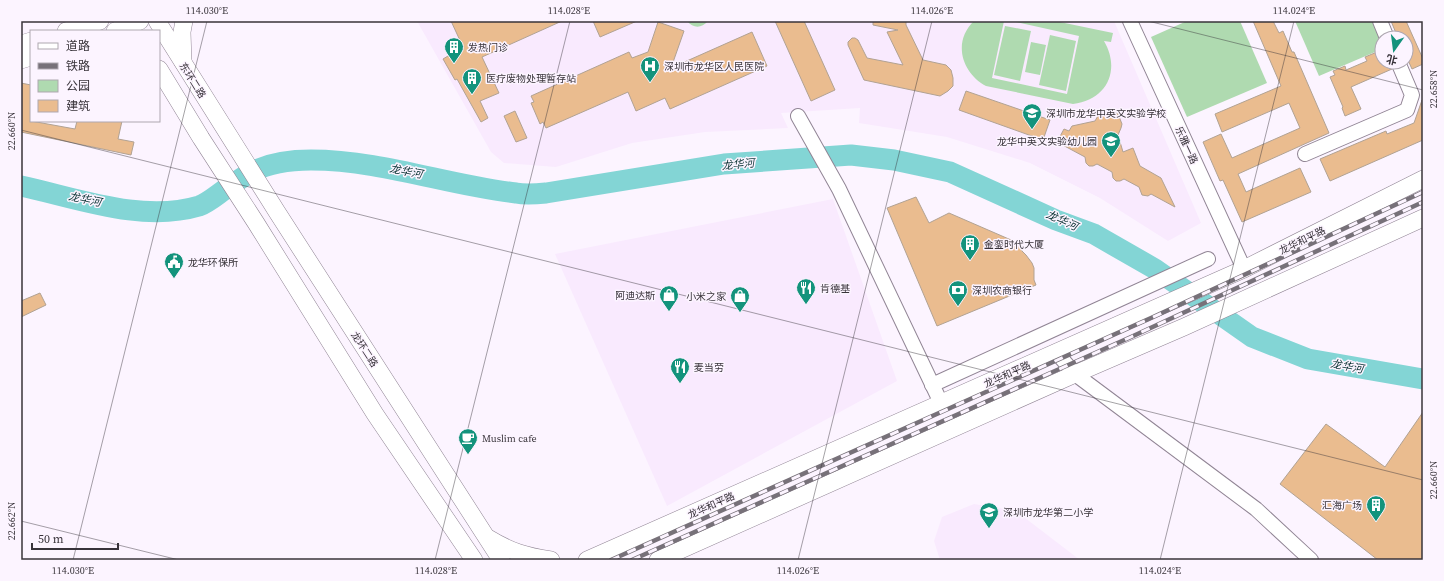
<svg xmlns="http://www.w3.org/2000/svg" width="1444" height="581" font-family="'Source Serif 4','Noto Sans SC',serif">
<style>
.built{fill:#f9eafe}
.green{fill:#afdab0}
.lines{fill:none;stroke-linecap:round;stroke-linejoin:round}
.river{stroke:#83d5d5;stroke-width:21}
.building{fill:#eabc8f;stroke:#b1a293}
.minor-casing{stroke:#918595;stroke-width:16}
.major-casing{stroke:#918595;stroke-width:18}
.minor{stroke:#fff;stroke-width:14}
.major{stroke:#fff;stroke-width:17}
.rail-casing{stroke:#777179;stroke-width:4.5}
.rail{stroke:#fcf4ff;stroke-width:3;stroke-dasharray:9;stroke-linecap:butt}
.ticks{fill:none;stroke:#38333a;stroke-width:1;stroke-opacity:0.45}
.labels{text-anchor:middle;stroke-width:3;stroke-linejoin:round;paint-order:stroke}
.poi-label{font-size:10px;fill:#38333a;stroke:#fcf4ff;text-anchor:start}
.street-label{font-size:10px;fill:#38333a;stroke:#fcf4ff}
.water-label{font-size:11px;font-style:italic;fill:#093233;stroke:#fcf4ff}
.neatline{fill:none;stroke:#38333a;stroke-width:1.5}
.ticks-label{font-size:10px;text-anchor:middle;fill:#38333a}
</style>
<rect width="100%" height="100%" fill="#fcf4ff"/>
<!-- built -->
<g class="built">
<polygon points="417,21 1114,21 1201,223 1168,241 1100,198 1030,163 947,137 859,123 860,108 781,113 788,128 705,132 632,143 556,167 504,163 491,152"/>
<polygon points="833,199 897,381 667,506 555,254"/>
<polygon points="974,504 1016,511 1080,560 940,560 934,541 942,517"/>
</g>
<!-- green -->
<g class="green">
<path d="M687,21H708C701,29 693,28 687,21Z"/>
<path d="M974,21H1004L992,78L1067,94L1079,36L1011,21H1055L1113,33L1111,42L1104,41C1121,70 1107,100 1073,104L986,86C962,73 952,42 974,21Z"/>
<polygon points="1187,21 1240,21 1267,83 1187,117 1151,37"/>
<polygon points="1295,21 1374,21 1382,40 1382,49 1319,76"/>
<polygon points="1005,26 1031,31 1020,81 994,75"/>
<polygon points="1050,35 1076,41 1066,91 1039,85"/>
<polygon points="1031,42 1046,45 1040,75 1025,72"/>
</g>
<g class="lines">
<!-- river -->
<path class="river" d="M21,186C77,198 142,223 199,206C208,203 218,194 227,188C235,183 243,176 252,172C269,163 291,160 311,160C381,160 447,185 516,193C526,195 536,194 546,193L724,164L851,155L894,160L950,172L1056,220L1094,234L1155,269L1252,337L1308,359L1423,379"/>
</g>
<!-- building -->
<g class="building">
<polygon points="451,21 562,21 482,57 499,93 480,101 488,118 481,122 457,79 455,80 443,59 463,47"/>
<polygon points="593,21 637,21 600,37"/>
<polygon points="775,21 804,21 835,90 811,101"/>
<polygon points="873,21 906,21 906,25 923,60 946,65 951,70 953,78 953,86 948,91 940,96 864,80 848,45 848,42 852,38 855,38 858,40 867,58 903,65 887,32 898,30 873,25"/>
<polygon points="1253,21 1273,21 1279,33 1283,31 1292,52 1294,52 1329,133 1238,174 1246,192 1300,168 1311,192 1242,222 1223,180 1220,181 1203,142 1221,134 1232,158 1300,128 1289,103 1222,132 1215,114 1281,86"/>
<polygon points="1391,21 1406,21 1423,59 1423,64 1412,69 1406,56 1406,38 1398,38"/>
<polygon points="658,22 684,31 671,68 752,32 767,66 670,109 665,98 636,111 628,92 546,128 543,122 540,124 531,103 534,102 531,96 629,52 632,58 648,52"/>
<polygon points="1377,52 1379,56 1382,54 1382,62 1390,62 1392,69 1351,87 1361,109 1345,116 1342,108 1343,107 1330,77 1335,75 1333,71 1345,66 1346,70 1367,61 1365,57"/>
<polygon points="21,83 31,85 31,121 75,129 77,121 122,121 118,139 134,142 131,155 21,132"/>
<polygon points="966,91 1050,120 1043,140 959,110"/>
<polygon points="1422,100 1423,140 1330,181 1320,159 1386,131 1387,134 1414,123"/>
<polygon points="515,111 527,138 516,142 504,116"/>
<polygon points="1104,111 1114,112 1118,114 1122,124 1121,128 1118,135 1123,152 1133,148 1140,166 1161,178 1175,207 1151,194 1148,196 1142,195 1139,187 1124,179 1120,181 1116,181 1113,178 1112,172 1097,164 1093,166 1089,166 1086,163 1085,157 1057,142 1064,129 1069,131 1072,126 1095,121 1099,114"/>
<polygon points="916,197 929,223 949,213 1018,243 1022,251 1026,255 1032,263 1034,268 1034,280 1036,285 937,326 887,208"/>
<polygon points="40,293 46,305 21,317 21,301"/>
<polygon points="1423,412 1423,560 1378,560 1280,484 1326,424 1385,467"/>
</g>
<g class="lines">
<defs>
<g id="minor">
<polyline points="1130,21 1244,269"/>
<polyline points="1380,21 1387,38"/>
<polyline points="798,116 839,189 941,403"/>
<polyline points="1305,154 1407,110 1412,95 1398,62"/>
<polyline points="1056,352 1075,374 1256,509 1311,560"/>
<polyline points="932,385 1208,259"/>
</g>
<g id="major">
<polyline points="157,21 277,212 501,560"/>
<polyline points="66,31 100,21"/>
<polyline points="115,31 140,21"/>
<polyline points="21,44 31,41"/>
<polyline points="21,60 31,57"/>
<polyline points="183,62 182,32 184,21"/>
<polyline points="159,69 201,138 256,223 375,414 474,560"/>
<path d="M488,538C511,552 526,556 551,560"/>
<polyline points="587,560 1244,269 1423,179"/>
<polyline points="658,560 1075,374 1184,327 1423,218"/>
</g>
</defs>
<!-- minor casing -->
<use href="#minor" class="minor-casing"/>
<!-- major casing -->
<use href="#major" class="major-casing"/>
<!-- minor -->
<use href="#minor" class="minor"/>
<!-- major -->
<use href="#major" class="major"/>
<defs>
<g id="rail">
<polyline points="611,560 1151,318 1423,192"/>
<polyline points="632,560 1131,337 1423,202"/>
</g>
</defs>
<!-- rail casing -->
<use href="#rail" class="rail-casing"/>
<!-- rail -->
<use href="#rail" class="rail"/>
</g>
<!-- ticks -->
<path class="ticks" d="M1148,21L1423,90M21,130L1423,480M21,521L179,560M73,560L207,21M435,560L570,21M798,560L932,21M1160,560L1294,21"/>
<!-- icons -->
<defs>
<symbol id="building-pin" viewBox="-11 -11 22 30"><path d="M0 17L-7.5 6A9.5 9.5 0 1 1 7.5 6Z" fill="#13937c" stroke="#fcf4ff"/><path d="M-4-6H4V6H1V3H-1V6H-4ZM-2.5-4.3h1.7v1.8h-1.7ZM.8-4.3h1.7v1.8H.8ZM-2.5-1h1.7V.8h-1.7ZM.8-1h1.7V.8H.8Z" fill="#fff"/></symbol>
<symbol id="hospital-pin" viewBox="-11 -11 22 30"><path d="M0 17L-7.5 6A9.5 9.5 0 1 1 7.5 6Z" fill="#13937c" stroke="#fcf4ff"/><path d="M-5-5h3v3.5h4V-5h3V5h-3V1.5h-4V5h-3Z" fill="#fff"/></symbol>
<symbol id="school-pin" viewBox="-11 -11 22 30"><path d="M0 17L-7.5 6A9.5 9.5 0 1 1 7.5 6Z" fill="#13937c" stroke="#fcf4ff"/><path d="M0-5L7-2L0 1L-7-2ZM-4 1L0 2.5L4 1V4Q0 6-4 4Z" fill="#fff"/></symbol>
<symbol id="civic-pin" viewBox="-11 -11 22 30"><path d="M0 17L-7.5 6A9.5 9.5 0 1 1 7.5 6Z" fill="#13937c" stroke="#fcf4ff"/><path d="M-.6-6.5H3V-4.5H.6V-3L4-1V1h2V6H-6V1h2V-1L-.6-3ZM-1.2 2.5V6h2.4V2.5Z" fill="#fff"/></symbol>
<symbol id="restaurant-pin" viewBox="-11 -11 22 30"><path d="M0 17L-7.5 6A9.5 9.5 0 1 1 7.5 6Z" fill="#13937c" stroke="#fcf4ff"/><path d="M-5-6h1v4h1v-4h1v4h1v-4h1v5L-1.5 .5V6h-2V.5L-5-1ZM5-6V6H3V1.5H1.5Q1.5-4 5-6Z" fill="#fff"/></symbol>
<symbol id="bank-pin" viewBox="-11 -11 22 30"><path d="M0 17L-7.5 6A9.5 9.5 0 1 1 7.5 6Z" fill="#13937c" stroke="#fcf4ff"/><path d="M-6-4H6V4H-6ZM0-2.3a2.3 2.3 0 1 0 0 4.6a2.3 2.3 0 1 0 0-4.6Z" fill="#fff"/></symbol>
<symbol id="shop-pin" viewBox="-11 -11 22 30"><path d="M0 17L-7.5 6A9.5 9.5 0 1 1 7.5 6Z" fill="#13937c" stroke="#fcf4ff"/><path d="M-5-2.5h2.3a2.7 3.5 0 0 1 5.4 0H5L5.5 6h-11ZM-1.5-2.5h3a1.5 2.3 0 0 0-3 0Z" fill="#fff"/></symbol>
<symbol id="cafe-pin" viewBox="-11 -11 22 30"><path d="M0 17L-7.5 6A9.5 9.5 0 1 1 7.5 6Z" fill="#13937c" stroke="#fcf4ff"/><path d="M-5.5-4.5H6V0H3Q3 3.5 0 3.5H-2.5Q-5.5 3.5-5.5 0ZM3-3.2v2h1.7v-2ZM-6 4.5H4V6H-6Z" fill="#fff"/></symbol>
</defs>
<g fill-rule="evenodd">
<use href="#building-pin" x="443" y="36" width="22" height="30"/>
<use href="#hospital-pin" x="639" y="55" width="22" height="30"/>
<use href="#building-pin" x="461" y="67" width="22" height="30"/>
<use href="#school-pin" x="1021" y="102" width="22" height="30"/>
<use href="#school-pin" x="1100" y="130" width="22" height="30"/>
<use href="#building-pin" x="959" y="233" width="22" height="30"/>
<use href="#civic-pin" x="163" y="251" width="22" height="30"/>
<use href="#restaurant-pin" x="795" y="277" width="22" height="30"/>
<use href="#bank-pin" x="947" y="279" width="22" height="30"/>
<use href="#shop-pin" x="658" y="284" width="22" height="30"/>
<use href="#shop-pin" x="729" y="285" width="22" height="30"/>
<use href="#restaurant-pin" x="669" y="356" width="22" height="30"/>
<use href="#cafe-pin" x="457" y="427" width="22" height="30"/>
<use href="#building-pin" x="1365" y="494" width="22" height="30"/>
<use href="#school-pin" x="978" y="501" width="22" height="30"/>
</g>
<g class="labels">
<!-- poi labels -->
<g class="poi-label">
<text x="468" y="51">发热门诊</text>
<text x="664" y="70">深圳市龙华区人民医院</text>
<text x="486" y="82">医疗废物处理暂存站</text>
<text x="1046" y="117">深圳市龙华中英文实验学校</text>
<text x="1097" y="145" text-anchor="end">龙华中英文实验幼儿园</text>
<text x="984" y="248">金銮时代大厦</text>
<text x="188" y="266">龙华环保所</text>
<text x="820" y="292">肯德基</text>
<text x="972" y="294">深圳农商银行</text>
<text x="655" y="299" text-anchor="end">阿迪达斯</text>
<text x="726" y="300" text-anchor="end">小米之家</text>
<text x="694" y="371">麦当劳</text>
<text x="482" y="442">Muslim cafe</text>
<text x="1362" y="509" text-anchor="end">汇海广场</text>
<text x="1003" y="516">深圳市龙华第二小学</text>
</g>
<!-- street labels -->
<g class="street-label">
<text transform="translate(193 80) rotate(58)" y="4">东环二路</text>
<text transform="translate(1187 145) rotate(65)" y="4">乐雅一路</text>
<text transform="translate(1302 240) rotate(-26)" y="4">龙华和平路</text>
<text transform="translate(365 349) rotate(57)" y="4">龙环二路</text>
<text transform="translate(1007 374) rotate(-24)" y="4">龙华和平路</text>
<text transform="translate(711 505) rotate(-24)" y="4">龙华和平路</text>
</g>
<!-- water labels -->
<g class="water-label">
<text transform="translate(738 164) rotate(-5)" y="4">龙华河</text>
<text transform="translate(406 171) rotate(11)" y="4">龙华河</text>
<text transform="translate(85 199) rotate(12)" y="4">龙华河</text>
<text transform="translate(1062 220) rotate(24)" y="4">龙华河</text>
<text transform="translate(1347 366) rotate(10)" y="4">龙华河</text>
</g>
</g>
<!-- border -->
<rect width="1444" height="581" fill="none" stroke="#fcf4ff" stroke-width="44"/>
<!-- legend -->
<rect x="30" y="30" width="130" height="92" fill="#fcf4ff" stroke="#aea7b0"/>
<rect x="38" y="43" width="20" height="6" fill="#ffffff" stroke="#aea7b0"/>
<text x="66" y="50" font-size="12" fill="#38333a">道路</text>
<rect x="38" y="63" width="20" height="6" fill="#777179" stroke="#aea7b0"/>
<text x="66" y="70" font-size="12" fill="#38333a">铁路</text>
<rect x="38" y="80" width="20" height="12" fill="#afdab0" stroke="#aea7b0"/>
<text x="66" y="90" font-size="12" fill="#38333a">公园</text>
<rect x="38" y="100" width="20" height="12" fill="#eabc8f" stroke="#aea7b0"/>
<text x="66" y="110" font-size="12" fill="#38333a">建筑</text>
<!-- north arrow -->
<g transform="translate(1394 50) rotate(194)"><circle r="19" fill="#fcf4ff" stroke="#aea7b0"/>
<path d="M0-3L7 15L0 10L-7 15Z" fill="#13937c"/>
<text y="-6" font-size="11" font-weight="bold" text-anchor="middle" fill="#38333a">北</text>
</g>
<!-- scale -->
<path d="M32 543v6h86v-6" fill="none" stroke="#38333a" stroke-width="2"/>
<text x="38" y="543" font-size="12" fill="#38333a" stroke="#fcf4ff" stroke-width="3" paint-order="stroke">50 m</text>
<rect x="22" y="22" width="1400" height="537" class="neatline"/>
<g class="ticks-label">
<text x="207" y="14">114.030°E</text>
<text x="569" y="14">114.028°E</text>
<text x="932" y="14">114.026°E</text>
<text x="1294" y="14">114.024°E</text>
<text transform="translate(1433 89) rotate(-90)" y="4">22.658°N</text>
<text transform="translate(11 131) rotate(-90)" y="4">22.660°N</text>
<text transform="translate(1433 480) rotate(-90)" y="4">22.660°N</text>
<text transform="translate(11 521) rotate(-90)" y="4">22.662°N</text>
<text x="73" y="574">114.030°E</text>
<text x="436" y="574">114.028°E</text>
<text x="798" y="574">114.026°E</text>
<text x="1160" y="574">114.024°E</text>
</g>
</svg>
